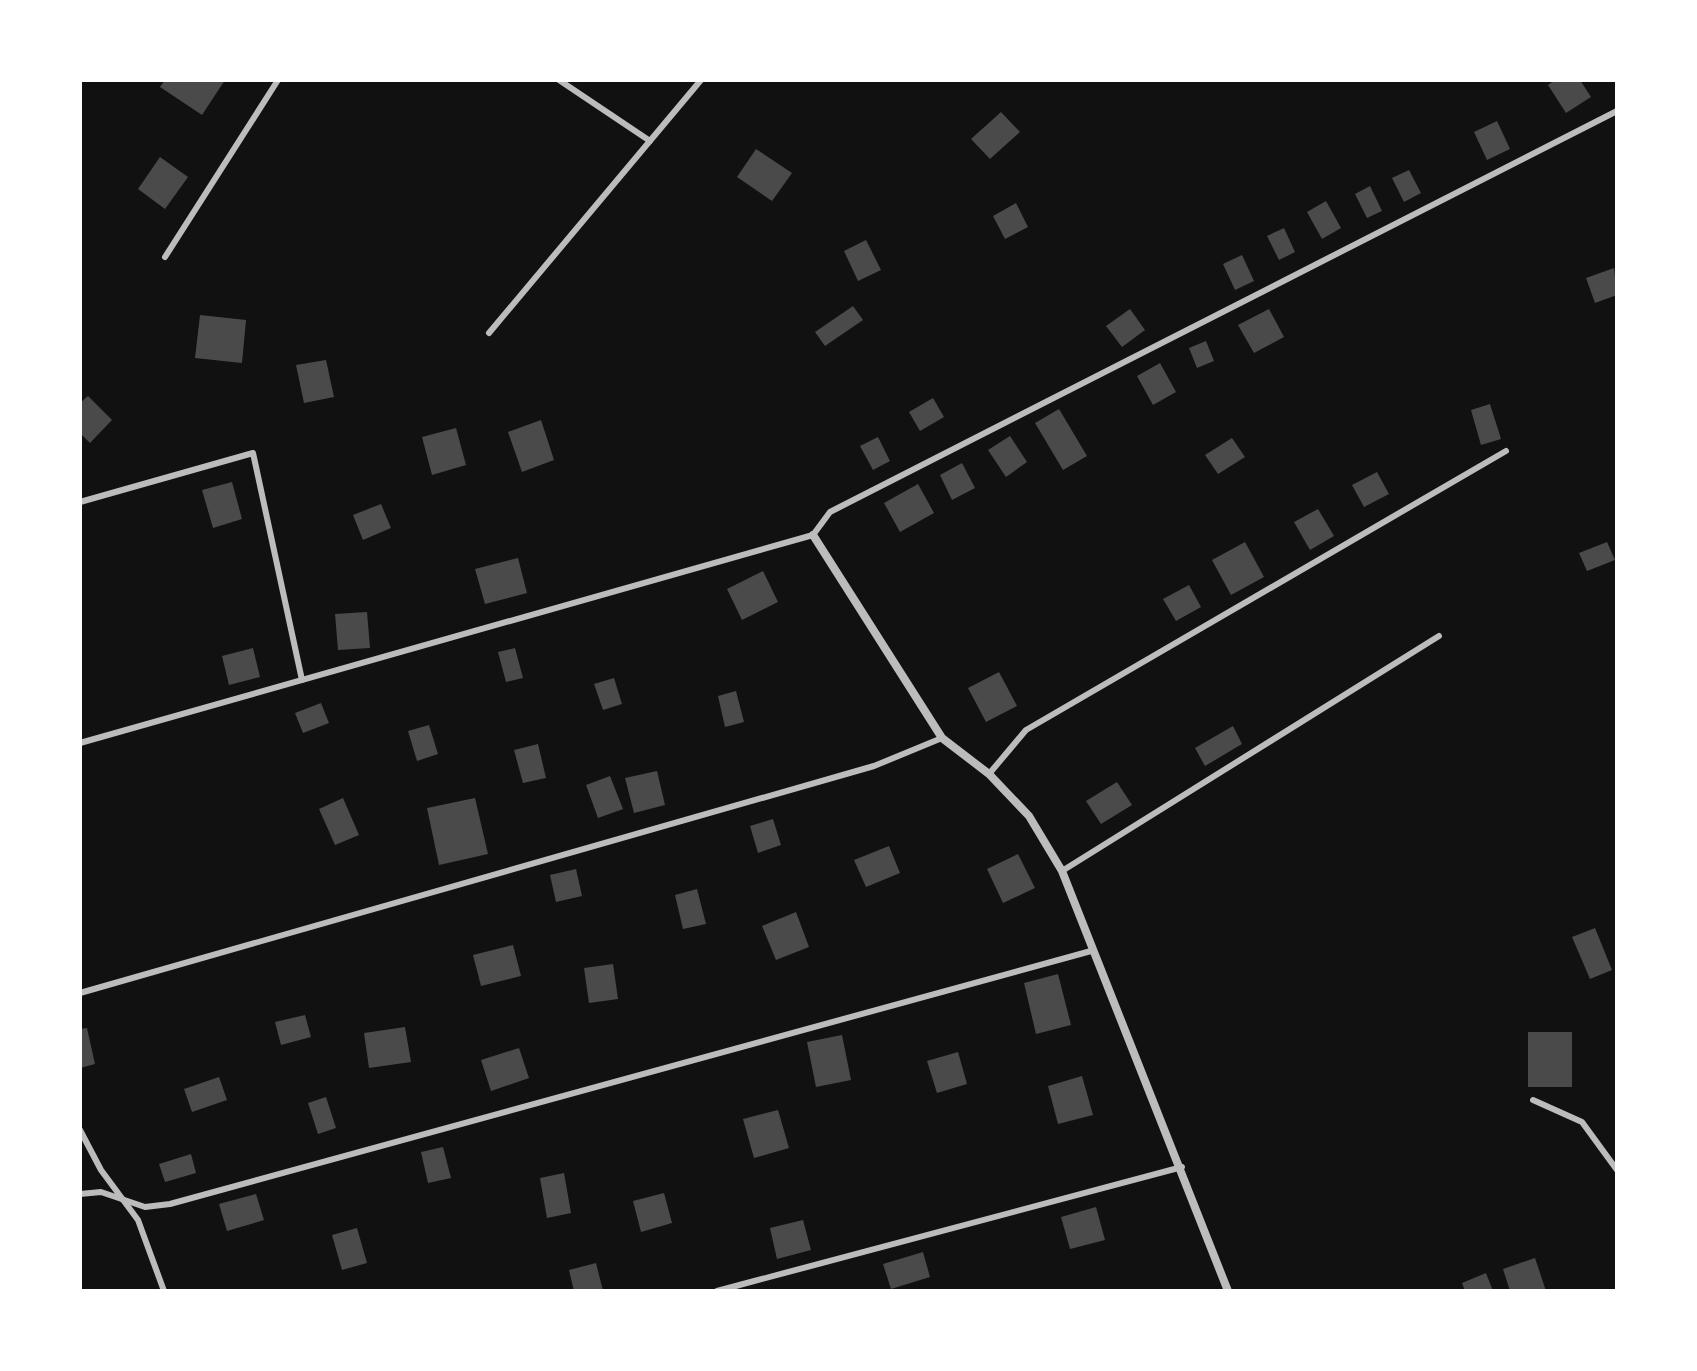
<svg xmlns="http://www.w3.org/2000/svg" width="1697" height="1371" font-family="Overpass,sans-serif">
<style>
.building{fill:#4a4a4a}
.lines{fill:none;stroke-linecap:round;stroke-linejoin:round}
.service{stroke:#bcbcbc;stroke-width:6}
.minor{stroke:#bcbcbc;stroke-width:8}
</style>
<rect width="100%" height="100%" fill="#111"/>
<!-- building -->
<g class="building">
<polygon points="165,80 225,80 202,115 160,87"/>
<polygon points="1555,80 1580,80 1591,97 1566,113 1548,85"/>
<polygon points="1001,112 1020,132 990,159 971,139"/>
<polygon points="1497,121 1510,149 1487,160 1474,132"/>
<polygon points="756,149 792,173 772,201 737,177"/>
<polygon points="160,157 188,177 165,209 138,189"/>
<polygon points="1409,170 1421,193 1404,202 1392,178"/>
<polygon points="1370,186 1382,211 1367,218 1355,194"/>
<polygon points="1326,201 1341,228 1322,239 1307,212"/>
<polygon points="1016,203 1028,227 1005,239 993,216"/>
<polygon points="1284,228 1295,252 1279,260 1267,236"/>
<polygon points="866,240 881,270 858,281 844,251"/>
<polygon points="1242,255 1254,281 1235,290 1223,264"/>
<polygon points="1614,268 1617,295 1595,303 1586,278"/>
<polygon points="853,306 863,320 825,346 815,332"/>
<polygon points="1130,309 1145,330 1122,347 1106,326"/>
<polygon points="1269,309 1284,337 1254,353 1238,325"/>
<polygon points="200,315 246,320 242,363 195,358"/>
<polygon points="1206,341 1214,361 1197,368 1189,348"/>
<polygon points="326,360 334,397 304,403 296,365"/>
<polygon points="1160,363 1176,392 1153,405 1137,376"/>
<polygon points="88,396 112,420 90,443 80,433 80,403"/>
<polygon points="933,398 944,417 920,431 909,412"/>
<polygon points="1490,404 1501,439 1481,445 1471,410"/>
<polygon points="1059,409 1087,456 1063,470 1035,423"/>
<polygon points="541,420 554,460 522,472 508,432"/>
<polygon points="456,428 466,465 432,475 422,437"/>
<polygon points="1010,436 1027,462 1006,477 988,450"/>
<polygon points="878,437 890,461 873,470 860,446"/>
<polygon points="1232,438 1245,457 1218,474 1205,455"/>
<polygon points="962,463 975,488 952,500 940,475"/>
<polygon points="1377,472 1389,494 1364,507 1352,485"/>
<polygon points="232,482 242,519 213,528 202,490"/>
<polygon points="918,484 934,513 900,532 884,503"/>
<polygon points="381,504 391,528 363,540 353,515"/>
<polygon points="1318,509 1334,536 1310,550 1294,522"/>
<polygon points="1245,542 1264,577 1231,595 1212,560"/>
<polygon points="1607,542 1615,560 1587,571 1579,553"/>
<polygon points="518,558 527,593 485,604 475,569"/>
<polygon points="763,571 778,602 742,620 727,589"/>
<polygon points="1189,585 1201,607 1176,621 1163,599"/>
<polygon points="367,612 370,648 338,650 335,614"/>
<polygon points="253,648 260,677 229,685 222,656"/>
<polygon points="515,648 523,678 506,682 498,652"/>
<polygon points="999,672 1017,706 986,722 968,688"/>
<polygon points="614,678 622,704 603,710 594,684"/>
<polygon points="736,691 744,722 725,727 718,696"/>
<polygon points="321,703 329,723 303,733 295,713"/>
<polygon points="429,725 438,754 417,761 408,731"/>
<polygon points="1233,726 1242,744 1205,766 1195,748"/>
<polygon points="538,744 546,778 523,783 514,750"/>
<polygon points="657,771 665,805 634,813 625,778"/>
<polygon points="610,776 623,809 598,818 586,785"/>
<polygon points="1117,782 1132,805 1101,824 1086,801"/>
<polygon points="343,798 359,835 335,845 319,809"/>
<polygon points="475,798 488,854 439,865 427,808"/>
<polygon points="773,819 781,845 758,853 750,826"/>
<polygon points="889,846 900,873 866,887 854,860"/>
<polygon points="1018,854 1035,888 1003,903 987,869"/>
<polygon points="576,869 582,896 556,902 550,875"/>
<polygon points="697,889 706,924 683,929 675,895"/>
<polygon points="796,912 809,947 776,960 762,926"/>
<polygon points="1595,928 1612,970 1590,979 1572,937"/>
<polygon points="513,945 521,976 481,986 473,955"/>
<polygon points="613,964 618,999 589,1003 584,968"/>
<polygon points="1058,974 1071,1025 1036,1034 1024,983"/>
<polygon points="305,1015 311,1037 281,1045 275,1022"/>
<polygon points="405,1027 411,1062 369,1068 364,1033"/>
<polygon points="87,1028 95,1064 80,1068 80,1029"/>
<rect x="1528" y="1032" width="44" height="55"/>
<polygon points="842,1035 851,1080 816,1087 807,1042"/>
<polygon points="519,1048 529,1078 491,1091 481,1060"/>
<polygon points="958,1052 967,1084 937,1093 927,1061"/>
<polygon points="1082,1076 1093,1115 1058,1124 1048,1086"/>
<polygon points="219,1077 227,1100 192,1112 184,1089"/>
<polygon points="326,1097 336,1128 318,1134 308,1103"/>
<polygon points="778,1110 789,1148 754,1158 743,1119"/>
<polygon points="443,1147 451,1178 428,1183 421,1152"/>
<polygon points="191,1154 196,1173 165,1182 159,1164"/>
<polygon points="564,1173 571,1213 547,1218 540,1178"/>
<polygon points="664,1193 672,1223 641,1232 633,1201"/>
<polygon points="256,1194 264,1220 227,1231 219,1204"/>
<polygon points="1096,1207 1105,1240 1070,1249 1061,1217"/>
<polygon points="803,1220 811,1250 777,1259 770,1228"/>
<polygon points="357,1228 367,1263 342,1270 332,1235"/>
<polygon points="923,1252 930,1277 891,1289 883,1264"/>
<polygon points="1535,1258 1546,1291 1510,1291 1503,1269"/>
<polygon points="596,1263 603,1291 574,1291 569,1270"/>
<polygon points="1486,1273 1493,1291 1465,1291 1462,1283"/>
</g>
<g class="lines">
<!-- service -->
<g class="service">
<polyline points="559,80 650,141"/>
<polyline points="165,257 278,80"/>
<polyline points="489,333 701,80"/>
<polyline points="80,502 253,453 302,680"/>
<polyline points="80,743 813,535 830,512 1617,111"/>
<polyline points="989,774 1026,730 1506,451"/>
<polyline points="1062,871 1439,636"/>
<polyline points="80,993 874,766 942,738"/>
<polyline points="1533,1100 1582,1122 1617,1170"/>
<polyline points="80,1130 101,1170 138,1220 164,1291"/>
<polyline points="80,1194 101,1192 145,1207 170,1204 1091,951"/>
<polyline points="717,1291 1182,1167"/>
</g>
<!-- minor -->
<polyline class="minor" points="813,535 942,738 989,774 1029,816 1062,871 1228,1291"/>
</g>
<!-- border -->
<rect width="1697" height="1371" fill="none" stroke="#ffffff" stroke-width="164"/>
</svg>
